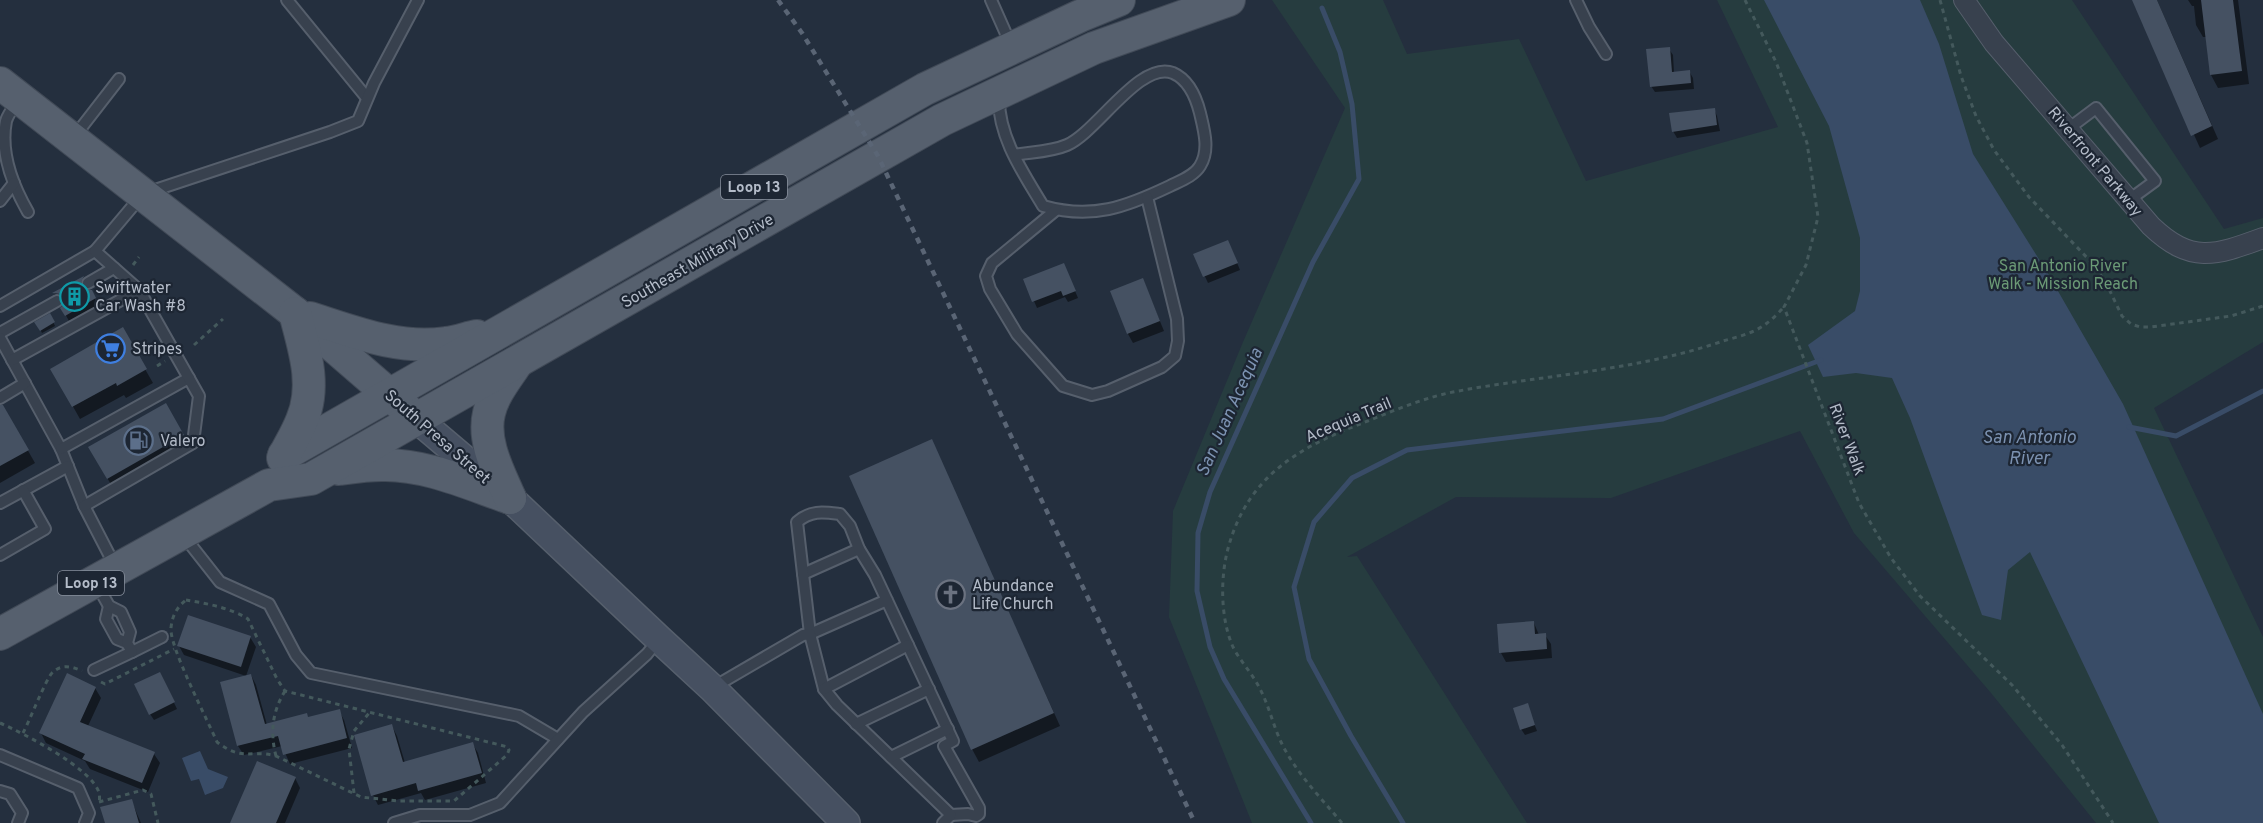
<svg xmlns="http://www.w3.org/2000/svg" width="2263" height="823" font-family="Overpass,sans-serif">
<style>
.green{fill:#263c3f}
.water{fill:#394c67}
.shadow{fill:#0007}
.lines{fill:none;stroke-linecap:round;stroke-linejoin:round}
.stream{stroke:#394c67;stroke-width:5}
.building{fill:#455162}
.service-casing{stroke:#565f6c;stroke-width:14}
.minor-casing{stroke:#565f6c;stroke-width:22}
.secondary-casing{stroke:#565f6c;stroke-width:30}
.primary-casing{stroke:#414a57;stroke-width:34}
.path{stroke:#44595c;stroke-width:3;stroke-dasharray:4.5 4.5;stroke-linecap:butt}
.service{stroke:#38414e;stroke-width:10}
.minor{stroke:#38414e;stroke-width:20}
.secondary{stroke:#465061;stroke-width:27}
.primary{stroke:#56606e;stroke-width:32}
.rail{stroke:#5a6575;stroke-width:4.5;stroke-dasharray:6 6;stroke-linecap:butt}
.labels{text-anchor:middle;stroke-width:4.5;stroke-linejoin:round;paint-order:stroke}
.shield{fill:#1d2633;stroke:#878f9c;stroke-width:1.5}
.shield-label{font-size:15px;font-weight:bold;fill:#b4bcc9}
.street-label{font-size:16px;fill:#b4bcc9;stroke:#1d2633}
.park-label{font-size:16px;fill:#6b9a76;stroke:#1d2633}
.poi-label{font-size:16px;fill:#b4bcc9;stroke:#1d2633;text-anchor:start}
.water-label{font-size:18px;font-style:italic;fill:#7c92b1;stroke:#1d2633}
</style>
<rect width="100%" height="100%" fill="#242f3e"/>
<!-- green -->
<polygon class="green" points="1272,0 1383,0 1407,54 1519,39 1586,181 1778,127 1717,0 2072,0 2224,229 2263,218 2263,342 2154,408 2263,637 2263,823 2096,823 1991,693 1854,533 1800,431 1611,498 1456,497 1347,557 1357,556 1527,823 1252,823 1169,617 1173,511 1243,342 1345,108"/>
<!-- water -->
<g class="water">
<polygon points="1764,0 1920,0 1939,44 1973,154 2047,272 2123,404 2263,714 2263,823 2159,823 2030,552 2008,570 2001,620 1982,615 1910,418 1892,378 1856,373 1823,377 1808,345 1855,311 1860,291 1860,238 1829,126"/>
<polygon points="200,751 208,769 228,777 223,788 205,795 199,779 191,781 182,758"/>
</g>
<!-- shadow -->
<g class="shadow">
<polygon points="2133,0 2157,0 2218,139 2200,148"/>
<polygon points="2188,0 2238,0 2249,84 2218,88 2211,75 2207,37 2203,37 2196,25 2194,6 2192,6"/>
<polygon points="1669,49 1673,55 1674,73 1689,71 1693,78 1694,89 1655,92 1651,86"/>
<polygon points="1714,109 1717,116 1720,131 1677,138 1673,131"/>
<polygon points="1231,248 1240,270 1208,283 1195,255"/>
<polygon points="1064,265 1078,298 1068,302 1065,297 1037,308 1025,280"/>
<polygon points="83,278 87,283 83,290 91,291 98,305 69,321 62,308 65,305 65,300 57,299 54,294"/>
<polygon points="1143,280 1164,331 1133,343 1128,334"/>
<polygon points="50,315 55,326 42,333 37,323"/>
<polygon points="122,329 153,383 126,398 124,395 80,419 52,369"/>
<polygon points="165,405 188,446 113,488 90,448"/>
<polygon points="6,412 35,463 0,483 0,415"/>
<polygon points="931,441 1060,726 979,762 972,749"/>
<polygon points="1534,623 1539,635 1545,635 1551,644 1552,658 1506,662 1501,653"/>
<polygon points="250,637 256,647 246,676 184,655 179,646"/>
<polygon points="251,675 256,685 267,725 308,719 339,711 344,720 352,748 290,764 282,746 244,755 238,746 222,683"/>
<polygon points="163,680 177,709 154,720 150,714"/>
<polygon points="95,688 101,698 88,726 154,754 160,763 148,792 90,769 85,761 46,743 41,733"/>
<polygon points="1527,705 1537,731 1525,735 1521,729"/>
<polygon points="392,726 397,736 405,763 472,743 478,753 486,783 425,800 421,793 378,805 373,795"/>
<polygon points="295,778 300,788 285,823 231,823"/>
<polygon points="131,800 141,823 106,823"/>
</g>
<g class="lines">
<!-- stream -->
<g class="stream">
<polyline points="2129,427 2176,436 2263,391"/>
<polyline points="1311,823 1224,679 1210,647 1197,591 1198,533 1210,492 1313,262 1359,179 1352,104 1340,52 1322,8"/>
<polyline points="1403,823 1351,736 1309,659 1294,587 1314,522 1352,478 1407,450 1663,419 1821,360"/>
</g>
</g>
<!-- building -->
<g class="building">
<polygon points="2132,0 2157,0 2212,126 2191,136"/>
<polygon points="2201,0 2233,0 2242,71 2210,75"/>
<polygon points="1670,47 1672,72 1690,70 1691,83 1650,87 1646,49"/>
<polygon points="1715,108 1717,125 1672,132 1669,113"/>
<polygon points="1228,240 1238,263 1203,277 1193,254"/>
<polygon points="1064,263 1076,291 1063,296 1061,291 1032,302 1023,279"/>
<polygon points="84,276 81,282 81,286 85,290 92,290 96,298 65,316 60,308 64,304 64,298 60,294 52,293"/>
<polygon points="1143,278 1160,321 1127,334 1110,291"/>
<polygon points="50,313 55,322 40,331 34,322"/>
<polygon points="123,327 147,369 117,386 116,383 72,407 50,369"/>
<polygon points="166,403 184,435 107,479 88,447"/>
<polygon points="0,405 3,405 29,450 0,466"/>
<polygon points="932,439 1054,713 971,750 849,476"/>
<polygon points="188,615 251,636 241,667 177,646"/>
<polygon points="1534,621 1535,634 1546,633 1547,649 1499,653 1497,624"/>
<polygon points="160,672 175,702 149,715 134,684"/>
<polygon points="67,673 96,687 80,722 155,752 142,783 82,759 85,754 39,733"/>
<polygon points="251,674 265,724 307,713 308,717 340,709 347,738 283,755 278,736 237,746 220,682"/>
<polygon points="1528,703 1535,725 1520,730 1513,708"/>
<polygon points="392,724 403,762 473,742 482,773 418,791 416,783 371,796 354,735"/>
<polygon points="257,761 296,777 276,823 230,823"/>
<polygon points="132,799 139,823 105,823 100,807"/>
</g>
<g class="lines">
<defs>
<g id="service">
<polyline points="287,0 367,98"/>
<polyline points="991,0 1011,45"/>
<polyline points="1576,0 1589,27 1606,54"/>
<path d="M999,98C998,137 1024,174 1043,206C1092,220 1126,207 1170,186C1180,181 1194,176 1200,166C1210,150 1204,130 1200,113C1196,97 1189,80 1173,73C1140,60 1097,132 1067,145C1051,152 1031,152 1014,155"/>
<path d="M18,101C14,107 8,114 6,121C0,152 13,186 28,212"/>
<polyline points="2068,129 2096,108 2155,181 2129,200"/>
<polyline points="74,137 119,79"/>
<polyline points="0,201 14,183"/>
<polyline points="1056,210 992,263 986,276 990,289 1017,334 1063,386 1092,395 1108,391 1162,367 1175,356 1178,341 1177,319 1147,197"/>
<polyline points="88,283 114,268"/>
<polyline points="0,306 95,251"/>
<polyline points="0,333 57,301"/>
<polyline points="0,338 61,449 84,506 115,566"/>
<polyline points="12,360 139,290"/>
<polyline points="0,398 25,383"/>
<polyline points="61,449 189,378"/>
<polyline points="0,503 68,466"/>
<polyline points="84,506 193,443 199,396 139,290 95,251 143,194 330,132 358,121 374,83 418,0"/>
<polyline points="183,535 220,582 269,604 296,655 311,673 519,716 558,739"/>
<polyline points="0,555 45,529 23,490"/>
<polyline points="803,574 859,549"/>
<path d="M887,600L810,634L797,522C811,510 823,512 840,514L850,526L859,549L875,575L953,741L944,746L979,808V814L976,816L968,814L951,815"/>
<polyline points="109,606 106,619 117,639 127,643"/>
<polyline points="132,652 162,637"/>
<polyline points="94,670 132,652 127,643 130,632 121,612 109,606 96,583"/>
<polyline points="712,688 803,635 810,634 824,689 837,705 951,815 943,823"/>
<polyline points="824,689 908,645"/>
<polyline points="856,724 929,689"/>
<polyline points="0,755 78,788 89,813 85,823"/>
<polyline points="891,757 948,729"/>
<polyline points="0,791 10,794 22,813 18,823"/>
<polyline points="394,823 420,815 470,815 500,803 583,712 647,654 659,639"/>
</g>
<path id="minor" d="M1964,0L1994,43L2151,226C2191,264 2214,256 2263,238"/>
<polyline id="secondary" points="418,420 510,498 659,639 712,688 846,823"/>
<g id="primary">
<polyline points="0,83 295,313 406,409"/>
<path d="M310,318C354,332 399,350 446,343C456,342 467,338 477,336"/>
<polyline points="284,455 925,89 1080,16 1119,0"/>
<path d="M283,458C289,446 297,433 302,420C317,385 304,348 295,313"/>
<path d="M339,469C354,467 368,465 382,465C426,464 469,484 510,498"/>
<path d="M510,498C499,472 482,442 489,413C493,395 506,379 516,364"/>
<polyline points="0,634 269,485 311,479 942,120 1094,48 1229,0"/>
</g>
</defs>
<!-- service casing -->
<use href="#service" class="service-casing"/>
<!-- minor casing -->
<use href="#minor" class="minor-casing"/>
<!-- secondary casing -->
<use href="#secondary" class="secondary-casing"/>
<!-- primary casing -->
<use href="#primary" class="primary-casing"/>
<!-- path -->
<g class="path">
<polyline points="1745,0 1776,62 1807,143 1818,217 1806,265 1784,307 1859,503 1891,558 1920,596 2012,685 2062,745 2113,823"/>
<polyline points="1940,0 1961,76 1976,116 1994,150 2029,197 2095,266 2107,285 2122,316 2131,324 2140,327 2151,327 2231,316 2263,306"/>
<polyline points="133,265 139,257"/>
<polyline points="194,345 223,319"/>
<polyline points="157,366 165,361"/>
<path d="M186,600C205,603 231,608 248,619L277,679L285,691L508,747L509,750L507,755L454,801H398L361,797L276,756C250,749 243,762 217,742C208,721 169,646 171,628C172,616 177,607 186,600Z"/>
<polyline points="101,682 105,684 174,649"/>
<path d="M0,723C23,733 93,769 99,793C100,796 99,799 100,803"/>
<path d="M23,733C29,722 46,679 52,673C61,664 71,666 82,671"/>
<path d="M276,756C270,733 272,712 285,691"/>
<polyline points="354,793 349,749 354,731 370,712"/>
<polyline points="99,802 143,790 151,794 158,823"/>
<path d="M1342,823C1321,798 1297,774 1282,744C1273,726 1269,705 1259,687C1252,673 1240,661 1233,647C1220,618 1220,575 1229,545C1248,479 1294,450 1355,426C1386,414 1419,399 1453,392C1543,375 1636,371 1723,341C1737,337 1755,333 1767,323C1773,319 1779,312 1784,307"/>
</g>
<!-- service -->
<use href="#service" class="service"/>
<!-- minor -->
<use href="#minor" class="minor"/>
<!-- secondary -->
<use href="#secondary" class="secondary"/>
<!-- primary -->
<use href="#primary" class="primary"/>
<!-- rail -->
<polyline class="rail" points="778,0 802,33 878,156 1195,823"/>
</g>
<!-- icons -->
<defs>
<symbol id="building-ring" viewBox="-11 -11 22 22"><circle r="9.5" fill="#1d2633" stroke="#0f9aa8" stroke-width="1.5"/><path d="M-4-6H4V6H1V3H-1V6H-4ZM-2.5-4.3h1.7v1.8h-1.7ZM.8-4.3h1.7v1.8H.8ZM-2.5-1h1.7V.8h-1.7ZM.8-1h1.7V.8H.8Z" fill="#0f9aa8"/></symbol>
<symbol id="supermarket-ring" viewBox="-11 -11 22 22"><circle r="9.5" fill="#1d2633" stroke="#3f7fe0" stroke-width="1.5"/><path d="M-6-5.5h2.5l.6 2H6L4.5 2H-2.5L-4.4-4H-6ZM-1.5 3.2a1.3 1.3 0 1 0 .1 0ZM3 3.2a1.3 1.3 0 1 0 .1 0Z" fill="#3f7fe0"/></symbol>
<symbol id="fuel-ring" viewBox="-11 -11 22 22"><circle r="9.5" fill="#1d2633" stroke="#5c6f8a" stroke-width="1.5"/><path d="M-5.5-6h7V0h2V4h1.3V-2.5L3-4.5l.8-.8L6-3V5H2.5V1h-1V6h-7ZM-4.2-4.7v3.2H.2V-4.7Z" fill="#5c6f8a"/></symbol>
<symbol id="church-ring" viewBox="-11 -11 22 22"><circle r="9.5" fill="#1d2633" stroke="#6b7280" stroke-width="1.5"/><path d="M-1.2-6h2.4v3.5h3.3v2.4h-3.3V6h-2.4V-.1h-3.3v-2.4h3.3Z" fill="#6b7280"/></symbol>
</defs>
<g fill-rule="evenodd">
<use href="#building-ring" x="58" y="280" width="33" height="33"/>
<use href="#supermarket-ring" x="94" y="332" width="33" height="33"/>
<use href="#fuel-ring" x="122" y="424" width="33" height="33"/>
<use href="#church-ring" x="934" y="578" width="33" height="33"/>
</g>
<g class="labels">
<!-- shield labels -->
<g class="shield">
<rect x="721" y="175" width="66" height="24" rx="4.5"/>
<rect x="58" y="571" width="66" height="24" rx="4.5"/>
</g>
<g class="shield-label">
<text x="754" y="192">Loop 13</text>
<text x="91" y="588">Loop 13</text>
</g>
<!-- street labels -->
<g class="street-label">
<text transform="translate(2096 161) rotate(50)" y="6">Riverfront Parkway</text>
<text transform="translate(697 260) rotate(-30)" y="6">Southeast Military Drive</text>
<text transform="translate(1348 419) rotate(-23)" y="6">Acequia Trail</text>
<text transform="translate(438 436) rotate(41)" y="6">South Presa Street</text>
<text transform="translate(1848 439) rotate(69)" y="6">River Walk</text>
</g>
<!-- park labels -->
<g class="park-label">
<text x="2063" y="271">San Antonio River<tspan x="2063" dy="18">Walk - Mission Reach</tspan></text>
</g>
<!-- poi labels -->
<g class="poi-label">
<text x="95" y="293">Swiftwater<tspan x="95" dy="18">Car Wash #8</tspan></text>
<text x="132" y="354">Stripes</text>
<text x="160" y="446">Valero</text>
<text x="972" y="591">Abundance<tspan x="972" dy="18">Life Church</tspan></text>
</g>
<!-- water labels -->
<g class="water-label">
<text transform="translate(1229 412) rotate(-66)" y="6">San Juan Acequia</text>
<text x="2029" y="443">San Antonio<tspan x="2029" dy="21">River</tspan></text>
</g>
</g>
</svg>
